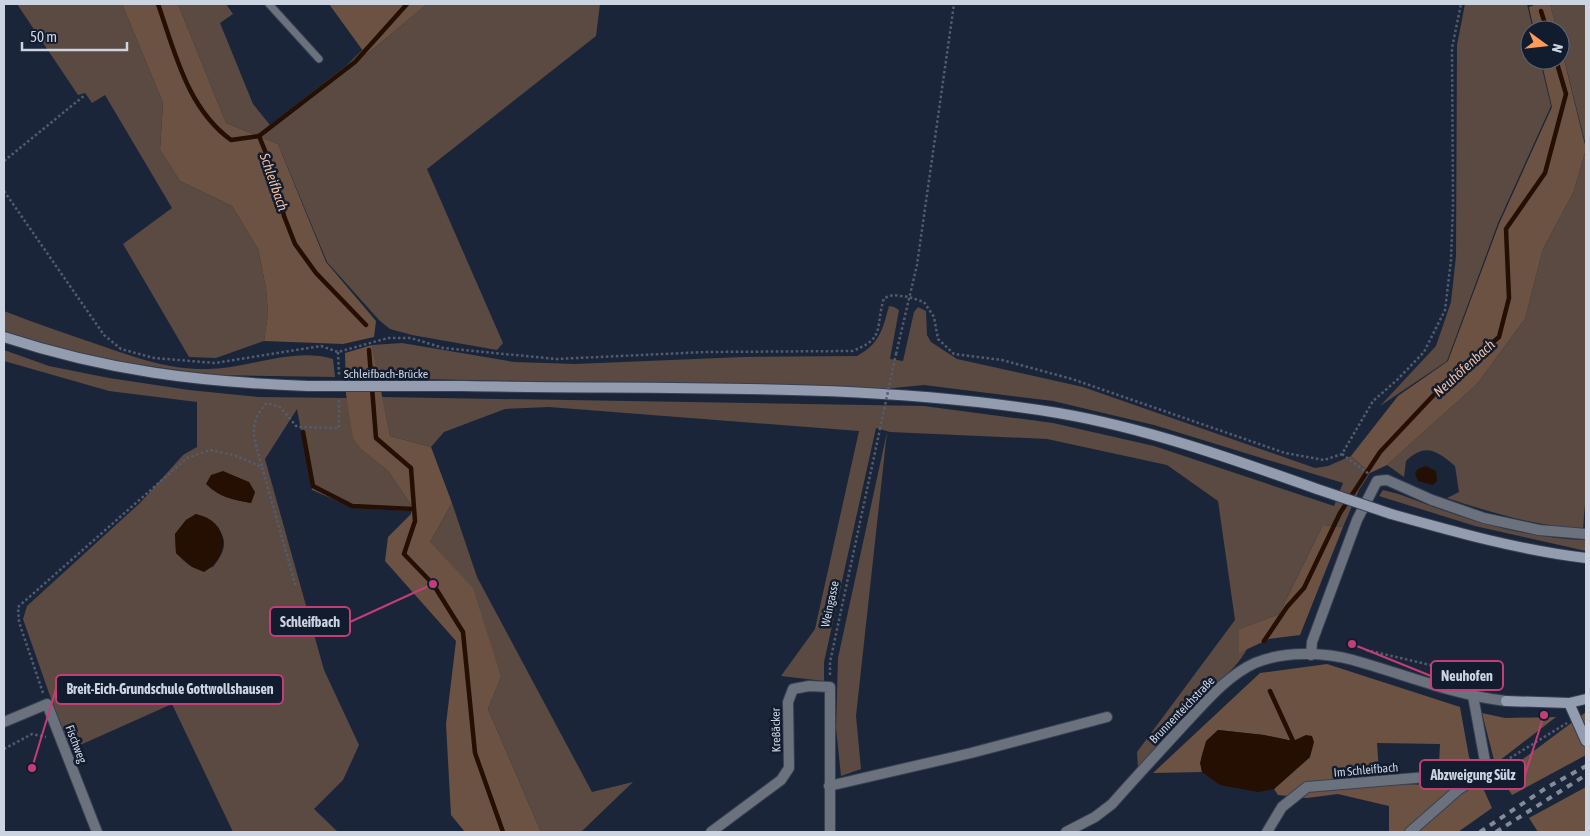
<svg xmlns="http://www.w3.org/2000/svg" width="1590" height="836" font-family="'Asap Condensed',sans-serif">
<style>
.green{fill:#5a4a41;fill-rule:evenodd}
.forest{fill:#6c5242;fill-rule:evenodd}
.water{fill:#240f02}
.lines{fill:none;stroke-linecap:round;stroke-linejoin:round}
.stream{stroke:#240f02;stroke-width:4.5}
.lane-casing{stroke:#374154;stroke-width:9}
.street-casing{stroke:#374154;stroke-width:12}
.secondary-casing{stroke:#374154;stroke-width:12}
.path{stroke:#535c6e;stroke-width:2.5;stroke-dasharray:2.5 2.5;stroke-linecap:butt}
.lane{stroke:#6b727d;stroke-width:7}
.street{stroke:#6b727d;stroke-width:10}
.secondary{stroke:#939daf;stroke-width:10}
.rail{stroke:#838b9b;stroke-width:4;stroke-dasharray:6 6;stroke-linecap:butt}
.secondary-bridge-casing{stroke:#374154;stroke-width:12;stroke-linecap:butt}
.path-bridge{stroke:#535c6e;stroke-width:2.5;stroke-dasharray:2.5 2.5;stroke-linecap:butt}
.secondary-bridge{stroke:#939daf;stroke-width:10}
.labels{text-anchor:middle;stroke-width:5;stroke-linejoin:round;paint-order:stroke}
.street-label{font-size:12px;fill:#cdd4e1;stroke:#121c2f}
.water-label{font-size:14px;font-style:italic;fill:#f1be9e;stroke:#121c2f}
.leader{fill:none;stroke:#c43e76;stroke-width:2}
.callout-dot{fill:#c43e76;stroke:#121c2f;stroke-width:2}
.callout{fill:#121c2f;stroke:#c43e76;stroke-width:2}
.callout-label{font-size:14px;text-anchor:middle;font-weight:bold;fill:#cdd4e1}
</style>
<rect width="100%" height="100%" fill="#1b2539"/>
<!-- green -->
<g class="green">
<polygon points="17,4 122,4 163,103 160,150 180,181 232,206 258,249 266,288 268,314 264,341 216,358 189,357 123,244 172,208 105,95 92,103 85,93 78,95"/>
<polygon points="178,4 226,4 233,14 220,23 253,104 270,125 347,65 362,50 366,55 427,4 600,4 596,36 427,169 503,343 497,350 412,335 390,329 379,320 327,262 278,144 226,123"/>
<polygon points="1465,4 1527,4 1533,30 1530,30 1530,60 1540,60 1551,106 1498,223 1447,361 1380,406 1436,346 1451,302 1456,256 1457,45"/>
<polygon points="1550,4 1586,4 1586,146 1560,43 1560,30 1557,30"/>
<path d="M1586,149V491L1583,529C1536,526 1492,513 1447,498L1459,492L1455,466C1437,451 1426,442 1406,461L1404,477L1387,465L1477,384L1525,319L1543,249L1574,191Z"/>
<path d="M889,306L894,307L899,310L890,359L903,361L914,312L918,307L926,311L927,335L931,342L957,359L1083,387L1315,468L1328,466L1351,456L1370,473L1359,490L1343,527L1323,525L1279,614L1239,629V652L1247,649C1233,675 1207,688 1187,709C1170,728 1154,749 1138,769L1137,752L1235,620L1218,501L1167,465L1047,439L890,432L876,428L824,662V681L781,676L815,629L859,431L549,407L505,409L444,432L431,447L390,436L382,397L924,406L1053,423L1154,446L1334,506L1343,483L1154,425L1053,401L924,385L883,389L378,378L372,345L402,343L514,362L575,364L743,357L857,356C880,343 882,331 889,306Z"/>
<path d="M4,311C37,324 71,335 105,347C140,359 170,370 209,369C251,368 293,347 333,359L335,377L214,375L113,361L60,349L4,331Z"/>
<path d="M4,350L49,366L109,378L189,390L258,397L347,398L363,451L388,471L412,506L411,511L354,508L312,490L297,409L265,459L324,670L359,745L343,780L314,809L338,832H233L172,704L69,750L23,619L27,606L140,503L183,455L197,447V402L109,391L4,361ZM207,484L255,492L251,503C233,500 219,497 207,484ZM196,514C220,529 236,538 213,567C193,571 190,567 176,553L175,534L186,520Z"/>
<polygon points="887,432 856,716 861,769 841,776 836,728 838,658"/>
<path d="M1383,490C1406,495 1426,505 1448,512C1492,527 1540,539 1586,540V551L1475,526L1379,496Z"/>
<polygon points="452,503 477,577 592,792 633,782 581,832 541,832 488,709 501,677 430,542"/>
</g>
<!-- forest -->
<g class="forest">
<polygon points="122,4 178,4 226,123 278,144 326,262 376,321 374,337 343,344 264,341 268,314 266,288 258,249 232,206 180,181 160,150 163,103"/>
<polygon points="329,4 427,4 366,55"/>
<polygon points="1537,4 1550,4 1557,30 1534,30 1529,7"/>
<polygon points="1560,43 1586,149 1574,191 1543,249 1525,319 1477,384 1387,465 1370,473 1351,456 1398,396 1448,361 1499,224 1552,107 1541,60 1560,60"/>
<polygon points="372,345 390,436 431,447 452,503 430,542 473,588 501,677 488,709 541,832 465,832 451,815 446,724 456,641 385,561 388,537 411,514 412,506 388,471 363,451 353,438 346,394 345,353"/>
<polygon points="1323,525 1343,527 1300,635 1269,639 1239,653 1239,629 1279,614"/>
<path d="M1327,664L1460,707L1469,757L1492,808L1458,832H1389V806L1338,794L1307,798L1278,795L1274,789L1310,757L1293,741L1264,735L1218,730C1206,741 1198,755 1202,772L1153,773L1260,673ZM1377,743L1440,744L1438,785L1396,784L1379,772Z"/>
<polygon points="1586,712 1586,755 1512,795 1500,776"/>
<polygon points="1482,713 1505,718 1556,717 1495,764"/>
<polygon points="1586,787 1586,832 1538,832 1529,818"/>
</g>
<!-- water -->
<g class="water">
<polygon points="1426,466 1436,471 1437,481 1433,485 1418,481 1415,473 1418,469"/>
<path d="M223,471L249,482L255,492L251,503C233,500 219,497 206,484L211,475Z"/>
<path d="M196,514C229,521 232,556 204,572L192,567L176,553L175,534L186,520Z"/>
<polygon points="1218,730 1264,735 1293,741 1306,735 1312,736 1314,742 1310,757 1274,789 1258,792 1220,785 1202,772 1200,763 1206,741"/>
</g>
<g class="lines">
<!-- stream -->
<g class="stream">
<path d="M158,4C175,52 187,108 231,140L259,136L274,173L284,216L295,244L316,273L366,325"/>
<polyline points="1541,11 1547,30"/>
<polyline points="259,136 355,62 407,4"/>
<polyline points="369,350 376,438 411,468 415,521 404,554 433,584 463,632 475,753 503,832"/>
<polyline points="303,432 313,486 352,506 413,509"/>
<polyline points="1264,641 1287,607 1304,588 1340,513 1380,452 1446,382 1499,337 1509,298 1506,229 1545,173 1566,94 1556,60"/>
<polyline points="1270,691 1293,741 1289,746"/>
</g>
<defs>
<polyline id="lane" points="269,4 319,59"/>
<g id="street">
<polyline points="1311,655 1312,642 1357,520 1377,481 1387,480 1432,500 1484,518 1539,530 1586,534"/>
<polyline points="1473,696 1487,772"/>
<polyline points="4,722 47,704 97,832"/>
<polyline points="829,786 971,753 1107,717"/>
<polyline points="711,832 781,780 789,768 788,702 793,689 809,686 830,687 830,832"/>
<path d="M1066,832L1095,817L1112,804C1135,778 1158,753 1181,728C1203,705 1226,676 1255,663C1283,651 1324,652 1353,660C1403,674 1454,695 1506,701"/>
<polyline points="1267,832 1282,807 1307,787 1487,772"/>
<polyline points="1410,832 1459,789 1484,774"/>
</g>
<g id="secondary">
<path d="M4,337C108,371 199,382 308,386"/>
<path d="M463,386C660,390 862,381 1058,413C1146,428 1233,459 1317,489"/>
<path d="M1391,514C1455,532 1519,550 1586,558"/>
<polyline points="1506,701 1569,703 1586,699"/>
<polyline points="1569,703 1586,741"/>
</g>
</defs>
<!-- lane casing -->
<use href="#lane" class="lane-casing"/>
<!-- street casing -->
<use href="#street" class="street-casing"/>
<!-- secondary casing -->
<use href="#secondary" class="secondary-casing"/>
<!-- path -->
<g class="path">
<polyline points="4,161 85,95"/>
<path d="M4,191L104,335L121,349L154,358L215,363L321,346L338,352L388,338H411L443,348L556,359L706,352L852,351C886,339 875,327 884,298L893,295L909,297L924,302L934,317L938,339L954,354L1002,360L1072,379L1285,453L1324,460L1342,454L1373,401L1397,380L1424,352L1445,310L1451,260L1453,205L1452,48L1461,4"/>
<polyline points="338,352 339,375"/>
<polyline points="896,354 917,265 954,4"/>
<polyline points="1342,454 1369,474"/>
<path d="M262,466C255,441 246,424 267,403L280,407L297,427L339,428V398"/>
<polyline points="1366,650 1439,667 1446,676"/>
<polyline points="830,675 830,662 880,429"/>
<polyline points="43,693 19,622 18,607 187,458 210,450 234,455 262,467 296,587"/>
<polyline points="4,749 32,734 46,737"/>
<polyline points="1497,766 1567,723"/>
</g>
<!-- lane -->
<use href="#lane" class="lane"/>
<!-- street -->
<use href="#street" class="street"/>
<!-- secondary -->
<use href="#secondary" class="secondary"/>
<!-- rail -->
<g class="rail">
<polyline points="1480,832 1546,788 1586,766"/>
<polyline points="1496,832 1586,775"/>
</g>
<defs>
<g id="secondary-bridge">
<polyline points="308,386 463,386"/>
<polyline points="1317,489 1391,514"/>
</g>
</defs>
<!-- secondary-bridge casing -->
<use href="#secondary-bridge" class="secondary-bridge-casing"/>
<!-- path-bridge -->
<polyline class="path-bridge" points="880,429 896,354"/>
<!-- secondary-bridge -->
<use href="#secondary-bridge" class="secondary-bridge"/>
</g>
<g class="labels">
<!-- street labels -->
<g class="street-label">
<text x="386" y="378">Schleifbach-Brücke</text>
<text transform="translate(830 604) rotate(-78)" y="4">Weingasse</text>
<text transform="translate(1182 710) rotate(-46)" y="4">Brunnenteichstraße</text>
<text transform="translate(776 730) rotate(-91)" y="4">Kreßäcker</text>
<text transform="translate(76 744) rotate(69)" y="4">Fischweg</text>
<text transform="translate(1366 770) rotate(-5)" y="4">Im Schleifbach</text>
</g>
<!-- water labels -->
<g class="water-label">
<text transform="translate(274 182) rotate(71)" y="5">Schleifbach</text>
<text transform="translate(1464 368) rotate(-42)" y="5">Neuhöfenbach</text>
</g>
</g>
<!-- callouts -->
<path class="leader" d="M433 584L350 622M1352 644L1431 676M32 768L56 689M1544 715L1525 775"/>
<g class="callout-dot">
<circle cx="433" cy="584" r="5"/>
<circle cx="1352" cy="644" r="5"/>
<circle cx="32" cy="768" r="5"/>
<circle cx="1544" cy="715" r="5"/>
</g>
<g class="callout">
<rect x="270" y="607" width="80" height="29" rx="5"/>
<rect x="1431" y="661" width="72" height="29" rx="5"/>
<rect x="56" y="675" width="227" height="29" rx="5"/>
<rect x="1420" y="760" width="105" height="29" rx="5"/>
</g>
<g class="callout-label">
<text x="310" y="627">Schleifbach</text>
<text x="1467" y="681">Neuhofen</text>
<text x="170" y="694">Breit-Eich-Grundschule Gottwollshausen</text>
<text x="1473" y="780">Abzweigung Sülz</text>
</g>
<!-- border -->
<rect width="1590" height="836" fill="none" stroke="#cdd4e1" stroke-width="10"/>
<!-- north arrow -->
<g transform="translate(1545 45) rotate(105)"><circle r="24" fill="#121c2f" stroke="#5d6676"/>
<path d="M0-4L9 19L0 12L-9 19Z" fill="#fe9b58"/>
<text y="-8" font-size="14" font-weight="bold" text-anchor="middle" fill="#cdd4e1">N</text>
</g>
<!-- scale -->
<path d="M22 42v8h105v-8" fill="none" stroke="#cdd4e1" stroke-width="2.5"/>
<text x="30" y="42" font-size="15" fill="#cdd4e1" stroke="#121c2f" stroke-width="4" paint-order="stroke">50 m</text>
</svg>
